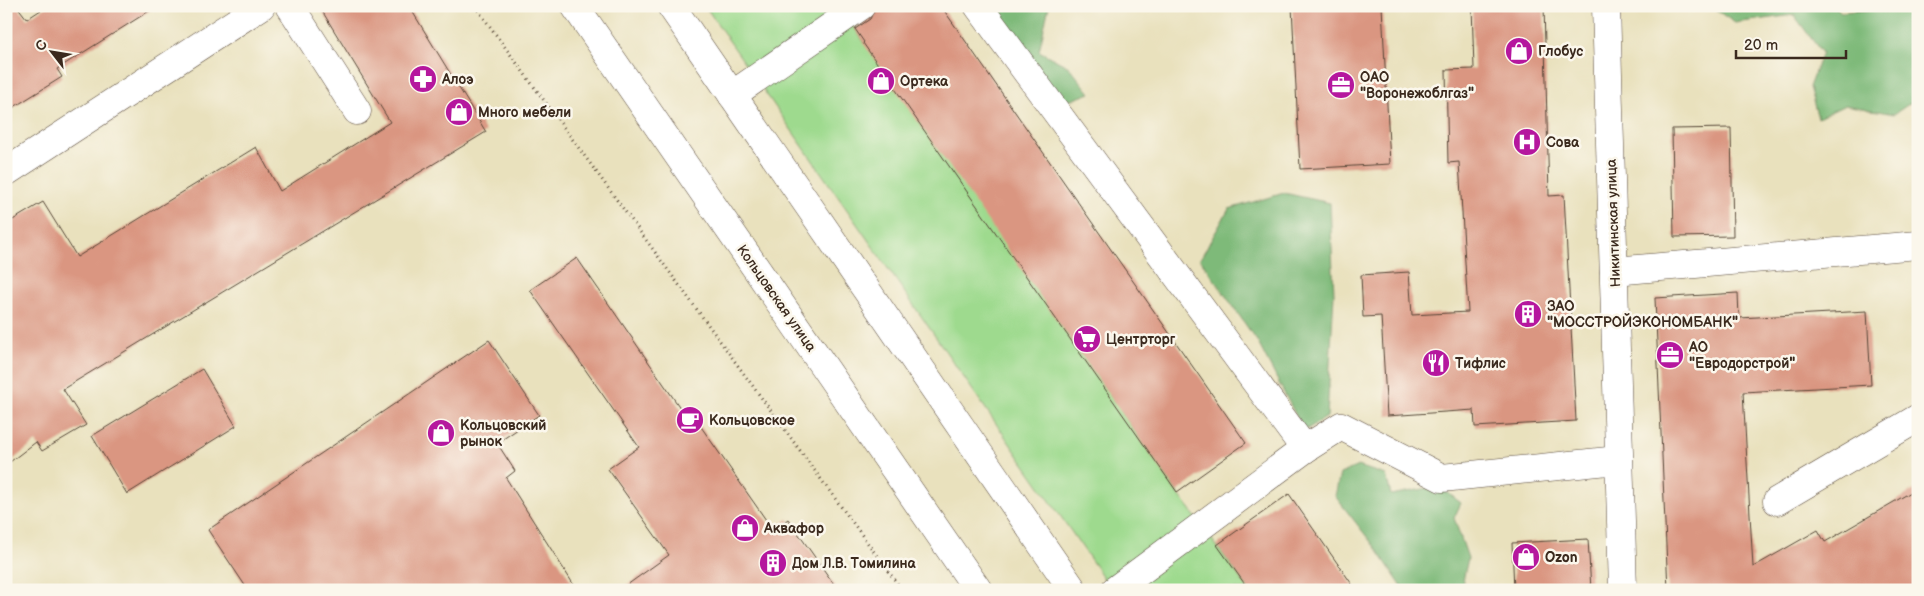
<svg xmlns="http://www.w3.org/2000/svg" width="1924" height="596" font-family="'Balsamiq Sans',sans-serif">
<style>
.green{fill:#9eda8e;stroke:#6c8256}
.forest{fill:#7eba79;stroke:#5c724c}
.building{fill:#da9681}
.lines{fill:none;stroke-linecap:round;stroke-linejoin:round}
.minor-casing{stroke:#554536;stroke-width:29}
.major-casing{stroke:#554536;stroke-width:29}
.path{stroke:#554536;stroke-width:3;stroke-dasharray:1 4;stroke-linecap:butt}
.minor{stroke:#fff;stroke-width:28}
.major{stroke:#fff;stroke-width:28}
.labels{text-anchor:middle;stroke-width:5;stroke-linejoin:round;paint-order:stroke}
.poi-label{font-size:14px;font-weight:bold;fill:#3b2a1e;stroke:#fbf7ec;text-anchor:start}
.street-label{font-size:14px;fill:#3b2a1e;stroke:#fbf7ec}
</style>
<rect width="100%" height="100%" fill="#fbf7ec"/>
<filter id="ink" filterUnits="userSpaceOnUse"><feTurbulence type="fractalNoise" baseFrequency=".02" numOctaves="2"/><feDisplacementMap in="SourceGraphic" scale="10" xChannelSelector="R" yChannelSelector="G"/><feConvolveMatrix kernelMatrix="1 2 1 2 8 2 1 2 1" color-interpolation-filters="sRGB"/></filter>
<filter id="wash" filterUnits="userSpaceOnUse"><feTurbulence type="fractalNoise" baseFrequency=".0096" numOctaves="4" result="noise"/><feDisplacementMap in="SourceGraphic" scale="20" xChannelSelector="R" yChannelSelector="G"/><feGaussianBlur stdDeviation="1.12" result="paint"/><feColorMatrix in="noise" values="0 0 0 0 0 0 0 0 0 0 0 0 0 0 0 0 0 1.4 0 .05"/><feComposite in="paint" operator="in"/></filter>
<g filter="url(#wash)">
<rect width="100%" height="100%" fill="#e9e1bd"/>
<!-- green -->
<polygon class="green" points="705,6 839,6 1177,492 1249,590 1112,590"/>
<!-- forest -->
<g class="forest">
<polygon points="992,6 1049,6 1039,51 1069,67 1090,93 1061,104"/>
<polygon points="1713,6 1835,6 1841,12 1918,6 1918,98 1894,114 1845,105 1818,118 1809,87 1822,53 1794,15 1735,23 1713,8"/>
<polygon points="1284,193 1330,203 1334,294 1327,417 1304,431 1257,341 1200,259 1229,209"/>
<polygon points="1358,466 1386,475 1391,495 1439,486 1461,503 1454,518 1468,558 1461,590 1404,590 1378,551 1335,496 1340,474"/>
</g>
<g id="blocks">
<!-- building -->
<g class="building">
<polygon points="6,6 17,6 27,19 47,6 157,6 57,69 62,77 6,112"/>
<polygon points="319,6 409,6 486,132 63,389 86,425 42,451 36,442 6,465 6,224 43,202 77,257 256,147 280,191 390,122"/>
<polygon points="876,6 941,6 1246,443 1177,492 863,43 864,42 855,29 870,19"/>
<polygon points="1292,6 1382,6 1390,164 1300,169"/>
<polygon points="1472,6 1544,6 1549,196 1564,195 1576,421 1475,427 1474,410 1387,416 1381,316 1363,317 1361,275 1409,272 1412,315 1468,312 1459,162 1448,163 1446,70 1474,69"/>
<polygon points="1731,128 1733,236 1674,237 1672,129"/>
<polygon points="577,258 685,415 690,411 773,530 788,519 838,590 620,590 669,555 608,469 639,447 530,290"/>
<polygon points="1738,293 1739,318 1867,311 1871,385 1743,392 1753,567 1818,530 1825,542 1918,488 1918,590 1668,590 1655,298"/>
<polygon points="489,340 539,415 497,443 515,471 506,478 577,590 248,590 208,530"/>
<polygon points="202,369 236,426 127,494 92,436"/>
<polygon points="1289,494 1356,590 1249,590 1217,545"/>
<polygon points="1588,539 1591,590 1514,590 1512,543"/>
</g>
</g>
</g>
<g filter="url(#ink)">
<use href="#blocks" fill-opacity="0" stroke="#554536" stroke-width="1"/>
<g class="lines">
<defs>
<g id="minor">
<polyline points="290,6 357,111"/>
<polyline points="978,6 1305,449"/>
<polyline points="1606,6 1623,590"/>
<polyline points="732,95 861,6"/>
<polyline points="6,172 261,6"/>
<polyline points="1614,271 1918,245"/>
<polyline points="1777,501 1918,418"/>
<polyline points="1115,590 1305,449 1341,426 1442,478 1618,460"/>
</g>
<g id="major">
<polyline points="575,6 978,590"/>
<polyline points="671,6 1073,590"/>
</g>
</defs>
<!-- minor casing -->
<use href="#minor" class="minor-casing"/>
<!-- major casing -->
<use href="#major" class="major-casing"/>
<!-- path -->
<polyline class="path" points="475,6 902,590"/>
<!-- minor -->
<use href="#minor" class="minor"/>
<!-- major -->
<use href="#major" class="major"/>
</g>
</g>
<!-- icons -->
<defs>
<symbol id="shop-disc" viewBox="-11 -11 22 22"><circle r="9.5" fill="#b5179e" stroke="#fbf7ec"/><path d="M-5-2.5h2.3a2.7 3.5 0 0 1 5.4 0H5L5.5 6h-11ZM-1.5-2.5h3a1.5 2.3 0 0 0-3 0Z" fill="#fff"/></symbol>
<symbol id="pharmacy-disc" viewBox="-11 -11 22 22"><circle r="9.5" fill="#b5179e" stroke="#fbf7ec"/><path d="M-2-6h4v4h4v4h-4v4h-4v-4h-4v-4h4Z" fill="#fff"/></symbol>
<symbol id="office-disc" viewBox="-11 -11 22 22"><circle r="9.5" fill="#b5179e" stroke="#fbf7ec"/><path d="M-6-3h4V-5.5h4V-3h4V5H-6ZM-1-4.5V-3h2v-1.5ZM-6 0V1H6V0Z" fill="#fff"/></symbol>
<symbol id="hospital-disc" viewBox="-11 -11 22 22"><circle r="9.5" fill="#b5179e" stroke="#fbf7ec"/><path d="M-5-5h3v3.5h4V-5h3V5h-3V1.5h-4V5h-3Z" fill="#fff"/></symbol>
<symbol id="building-disc" viewBox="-11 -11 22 22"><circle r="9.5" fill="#b5179e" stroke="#fbf7ec"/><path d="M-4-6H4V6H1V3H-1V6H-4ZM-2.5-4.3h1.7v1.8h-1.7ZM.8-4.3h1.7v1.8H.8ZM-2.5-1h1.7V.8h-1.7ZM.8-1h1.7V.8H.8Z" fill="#fff"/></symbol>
<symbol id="supermarket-disc" viewBox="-11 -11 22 22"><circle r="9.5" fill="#b5179e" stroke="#fbf7ec"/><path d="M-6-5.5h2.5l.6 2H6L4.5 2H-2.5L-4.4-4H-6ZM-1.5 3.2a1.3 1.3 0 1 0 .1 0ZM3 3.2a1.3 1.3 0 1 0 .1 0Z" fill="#fff"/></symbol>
<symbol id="restaurant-disc" viewBox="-11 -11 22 22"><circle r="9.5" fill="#b5179e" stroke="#fbf7ec"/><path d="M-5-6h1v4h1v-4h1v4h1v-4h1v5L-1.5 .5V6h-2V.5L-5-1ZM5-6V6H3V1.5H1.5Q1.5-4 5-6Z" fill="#fff"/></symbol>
<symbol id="cafe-disc" viewBox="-11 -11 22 22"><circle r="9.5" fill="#b5179e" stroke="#fbf7ec"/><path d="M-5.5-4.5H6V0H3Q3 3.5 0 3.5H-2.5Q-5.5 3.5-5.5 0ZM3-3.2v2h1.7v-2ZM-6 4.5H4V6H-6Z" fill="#fff"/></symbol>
</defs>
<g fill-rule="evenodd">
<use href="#shop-disc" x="1503" y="35" width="32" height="32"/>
<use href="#pharmacy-disc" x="407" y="63" width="32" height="32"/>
<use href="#shop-disc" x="865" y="65" width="32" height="32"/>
<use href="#office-disc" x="1325" y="69" width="32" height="32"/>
<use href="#shop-disc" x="443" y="96" width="32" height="32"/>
<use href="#hospital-disc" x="1511" y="126" width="32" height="32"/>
<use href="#building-disc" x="1512" y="298" width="32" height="32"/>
<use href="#supermarket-disc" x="1071" y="323" width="32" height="32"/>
<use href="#office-disc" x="1654" y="339" width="32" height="32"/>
<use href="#restaurant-disc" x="1420" y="347" width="32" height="32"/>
<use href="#cafe-disc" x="674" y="404" width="32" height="32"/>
<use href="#shop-disc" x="425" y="417" width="32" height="32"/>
<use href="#shop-disc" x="729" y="512" width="32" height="32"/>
<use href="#shop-disc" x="1510" y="541" width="32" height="32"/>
<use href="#building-disc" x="757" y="547" width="32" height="32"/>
</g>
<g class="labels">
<!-- poi labels -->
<g class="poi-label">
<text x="1538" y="56">Глобус</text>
<text x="1360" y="82">ОАО<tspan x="1360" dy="16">"Воронежоблгаз"</tspan></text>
<text x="442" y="84">Алоэ</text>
<text x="900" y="86">Ортека</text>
<text x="478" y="117">Много мебели</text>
<text x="1546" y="147">Сова</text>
<text x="1547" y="311">ЗАО<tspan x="1547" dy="16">"МОССТРОЙЭКОНОМБАНК"</tspan></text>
<text x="1106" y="344">Центрторг</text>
<text x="1689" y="352">АО<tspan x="1689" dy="16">"Евродорстрой"</tspan></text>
<text x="1455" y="368">Тифлис</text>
<text x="709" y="425">Кольцовское</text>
<text x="460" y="430">Кольцовский<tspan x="460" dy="16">рынок</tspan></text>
<text x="764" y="533">Аквафор</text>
<text x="1545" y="562">Ozon</text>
<text x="792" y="568">Дом Л.В. Томилина</text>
</g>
<!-- street labels -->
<g class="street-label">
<text transform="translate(1613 223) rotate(-92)" y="5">Никитинская улица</text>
<text transform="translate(777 298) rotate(55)" y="5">Кольцовская улица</text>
</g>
</g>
<!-- margin -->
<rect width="1924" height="596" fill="none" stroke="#fbf7ec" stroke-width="25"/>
<!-- north arrow -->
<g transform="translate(52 52) rotate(301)" stroke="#fbf7ec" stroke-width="4" paint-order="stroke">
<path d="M0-4L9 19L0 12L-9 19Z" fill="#3b2a1e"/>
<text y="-8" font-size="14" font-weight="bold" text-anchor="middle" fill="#3b2a1e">С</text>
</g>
<!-- scale -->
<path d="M1736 50v8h110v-8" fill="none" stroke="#3b2a1e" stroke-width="2.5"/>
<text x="1744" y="50" font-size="15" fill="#3b2a1e" stroke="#fbf7ec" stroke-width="4" paint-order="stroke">20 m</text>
</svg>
